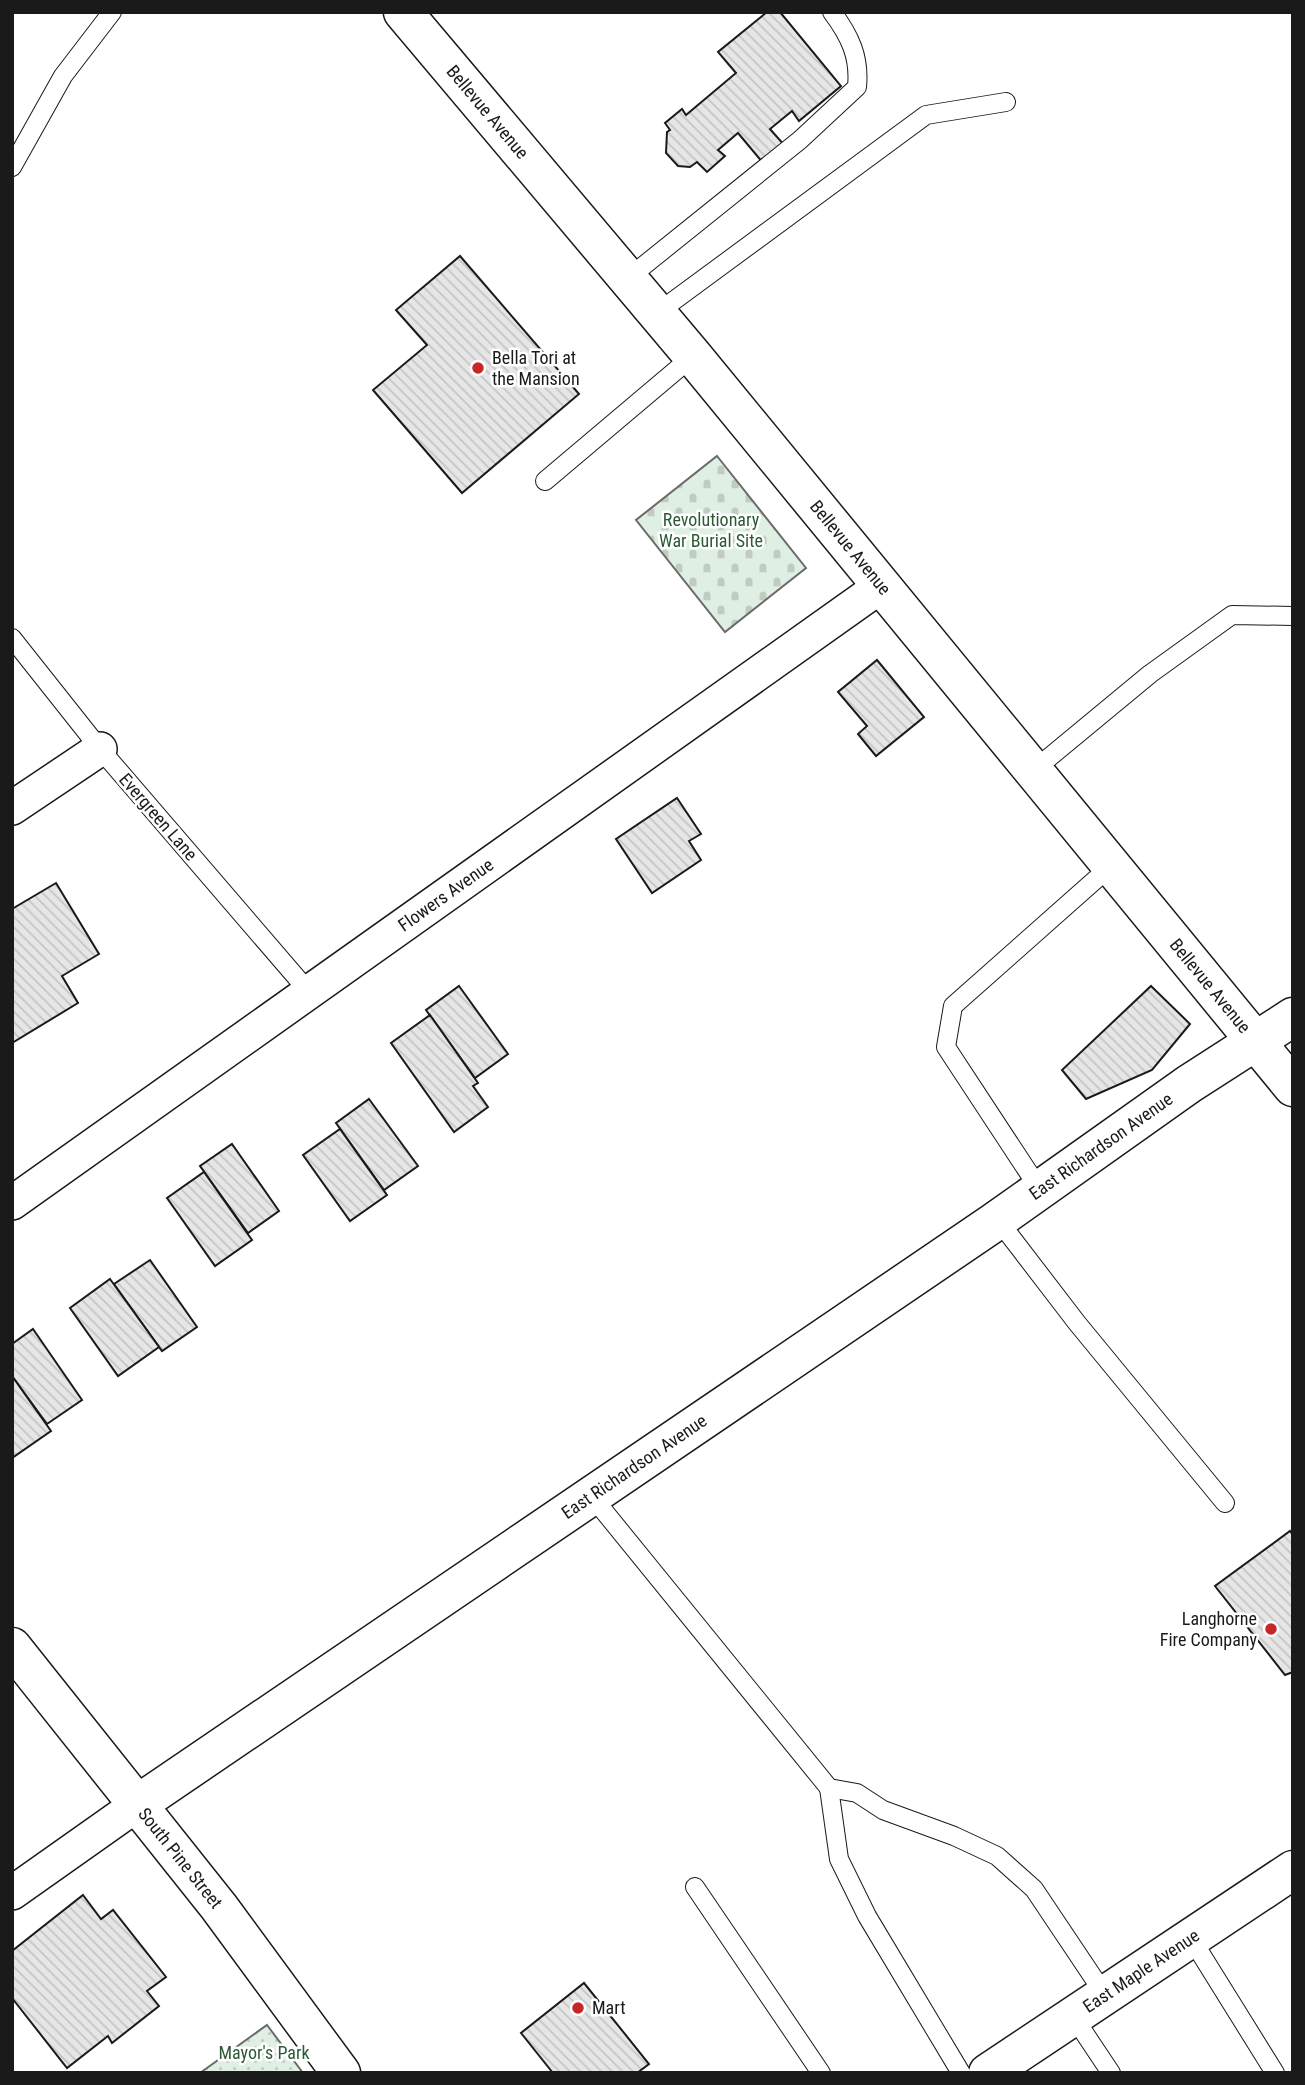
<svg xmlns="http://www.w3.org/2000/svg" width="1305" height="2085" font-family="'Roboto Condensed',sans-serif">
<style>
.cemetery{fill:url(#cemetery-stones);stroke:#6a6a6a;stroke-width:2}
.park{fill:url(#park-dots);stroke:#6a6a6a;stroke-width:2}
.building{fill:url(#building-back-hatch);stroke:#1a1a1a;stroke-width:2}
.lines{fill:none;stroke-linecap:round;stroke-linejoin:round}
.lane-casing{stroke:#1a1a1a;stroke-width:20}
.street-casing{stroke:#1a1a1a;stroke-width:36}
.secondary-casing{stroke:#1a1a1a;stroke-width:41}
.primary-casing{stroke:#1a1a1a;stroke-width:41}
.lane{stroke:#fff;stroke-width:18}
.street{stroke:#fff;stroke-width:33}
.secondary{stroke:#fff;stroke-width:38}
.primary{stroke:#fff;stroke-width:38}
.poi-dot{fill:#c62828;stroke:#fff;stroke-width:2.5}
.labels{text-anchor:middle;stroke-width:5;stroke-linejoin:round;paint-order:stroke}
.street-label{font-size:18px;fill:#1a1a1a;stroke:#fff}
.poi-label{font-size:18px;fill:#1a1a1a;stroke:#fff;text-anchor:start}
.park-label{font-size:18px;fill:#2b5a34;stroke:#fff}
</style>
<defs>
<pattern id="cemetery-stones" width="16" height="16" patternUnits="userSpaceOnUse" patternTransform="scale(1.75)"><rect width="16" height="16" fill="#e0efe3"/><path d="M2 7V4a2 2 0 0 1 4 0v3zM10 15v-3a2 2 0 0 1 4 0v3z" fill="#c0ccc2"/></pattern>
<pattern id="park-dots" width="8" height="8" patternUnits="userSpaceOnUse" patternTransform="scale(1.75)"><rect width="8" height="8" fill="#e0efe3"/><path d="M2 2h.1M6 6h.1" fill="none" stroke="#c0ccc2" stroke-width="1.8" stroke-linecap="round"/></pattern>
<pattern id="building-back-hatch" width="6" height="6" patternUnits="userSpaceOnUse" patternTransform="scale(1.75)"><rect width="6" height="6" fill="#e6e6e6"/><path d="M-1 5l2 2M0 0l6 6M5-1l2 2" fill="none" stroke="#c5c5c5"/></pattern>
</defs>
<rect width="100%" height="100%" fill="#fff"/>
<!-- cemetery -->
<polygon class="cemetery" points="717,456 806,568 725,632 636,520"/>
<!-- park -->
<polygon class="park" points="267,2025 303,2073 200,2073"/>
<!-- building -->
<g class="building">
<polygon points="767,12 780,12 841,86 799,121 792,111 770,129 786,147 764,164 738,133 718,150 725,156 707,172 697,162 690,167 678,166 666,153 667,132 670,130 665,123 682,109 686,115 736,73 718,52"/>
<polygon points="460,256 579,394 462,493 373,390 427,345 396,310"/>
<polygon points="877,660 924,717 876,756 858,734 867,726 838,692"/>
<polygon points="677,798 701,834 689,841 701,860 652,893 616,839"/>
<polygon points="56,883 99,954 62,976 78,1003 12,1043 12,909"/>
<polygon points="459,986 508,1054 475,1078 426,1010"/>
<polygon points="1151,986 1190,1024 1152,1070 1086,1099 1062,1070"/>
<polygon points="430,1015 478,1083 473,1086 488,1107 454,1132 391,1043"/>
<polygon points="369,1099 418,1166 384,1190 336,1123"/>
<polygon points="340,1129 387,1195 350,1221 303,1155"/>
<polygon points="232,1144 279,1211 248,1233 200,1166"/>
<polygon points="204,1172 252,1240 215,1266 167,1198"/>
<polygon points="150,1260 197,1327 162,1351 114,1284"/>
<polygon points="110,1279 159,1347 118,1376 70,1308"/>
<polygon points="33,1329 82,1400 47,1424 12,1376 12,1344"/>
<polygon points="12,1376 51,1431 12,1458"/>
<polygon points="1290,1531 1293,1535 1293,1672 1285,1675 1215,1586"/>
<polygon points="83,1895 101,1919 113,1910 166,1977 147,1991 159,2006 112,2043 108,2036 67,2068 12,1998 12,1951"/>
<polygon points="584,1983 649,2064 637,2073 553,2073 521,2033"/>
</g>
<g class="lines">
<defs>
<g id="lane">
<polyline points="12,167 63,76 112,12"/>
<path d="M627,279L800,140L857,87C860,57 850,36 832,12"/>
<polyline points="657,313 926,115 1006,102"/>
<polyline points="545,481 693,356"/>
<polyline points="12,638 100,749 309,992"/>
<polyline points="1034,770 1150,674 1232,615 1293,616"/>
<polyline points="1040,1190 946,1047 953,1006 1112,865"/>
<polyline points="998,1220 1077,1323 1225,1503"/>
<polyline points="590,1494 829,1788 857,1793 883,1810 954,1836 997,1856 1034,1889 1105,1995"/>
<polyline points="829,1788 839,1859 867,1916 961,2073"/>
<polyline points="695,1887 821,2073"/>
<polyline points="1191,1938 1275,2073"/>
<polyline points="1073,2016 1111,2073"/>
</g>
<g id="street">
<polyline points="12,808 100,749"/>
<path id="s1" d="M12,1203L881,586"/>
<polyline points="12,1893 138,1804"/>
</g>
<g id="secondary">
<path id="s2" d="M403,12L693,356L1293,1087"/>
<path id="s3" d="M138,1804L993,1223L1189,1084L1293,1017"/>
</g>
<g id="primary">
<path id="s4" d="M12,1647L219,1907L341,2073"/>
<path id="s5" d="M988,2073L1293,1870"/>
</g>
</defs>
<!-- lane casing -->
<use href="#lane" class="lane-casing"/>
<!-- street casing -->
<use href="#street" class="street-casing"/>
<!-- secondary casing -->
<use href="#secondary" class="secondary-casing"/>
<!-- primary casing -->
<use href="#primary" class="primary-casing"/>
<!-- lane -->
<use href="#lane" class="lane"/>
<!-- street -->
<use href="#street" class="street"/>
<!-- secondary -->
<use href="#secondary" class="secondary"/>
<!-- primary -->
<use href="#primary" class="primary"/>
</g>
<!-- markers -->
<g class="poi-dot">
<circle cx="478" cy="368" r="7"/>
<circle cx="1271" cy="1629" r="7"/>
<circle cx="578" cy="2008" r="7"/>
</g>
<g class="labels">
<!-- street labels -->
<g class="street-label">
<text dy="6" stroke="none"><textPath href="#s2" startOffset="131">Bellevue Avenue</textPath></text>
<text dy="6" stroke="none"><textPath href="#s2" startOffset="698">Bellevue Avenue</textPath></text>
<text transform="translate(158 817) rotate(49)" y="6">Evergreen Lane</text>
<text dy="6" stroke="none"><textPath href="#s1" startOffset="532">Flowers Avenue</textPath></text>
<text dy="6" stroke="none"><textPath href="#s2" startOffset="1265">Bellevue Avenue</textPath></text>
<text dy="6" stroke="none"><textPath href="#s3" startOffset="1166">East Richardson Avenue</textPath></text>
<text dy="6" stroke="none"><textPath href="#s3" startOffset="600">East Richardson Avenue</textPath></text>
<text dy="6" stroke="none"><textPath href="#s4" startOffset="270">South Pine Street</textPath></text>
<text dy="6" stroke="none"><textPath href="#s5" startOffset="184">East Maple Avenue</textPath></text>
</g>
<!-- poi labels -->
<g class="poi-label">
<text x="492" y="364">Bella Tori at<tspan x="492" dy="21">the Mansion</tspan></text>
<text x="1257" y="1625" text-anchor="end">Langhorne<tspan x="1257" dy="21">Fire Company</tspan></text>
<text x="592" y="2014">Mart</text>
</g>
<!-- park labels -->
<g class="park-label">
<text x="711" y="526">Revolutionary<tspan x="711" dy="21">War Burial Site</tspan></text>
<text x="264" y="2059">Mayor's Park</text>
</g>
</g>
<!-- border -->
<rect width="1305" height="2085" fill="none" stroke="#1a1a1a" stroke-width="28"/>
</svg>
